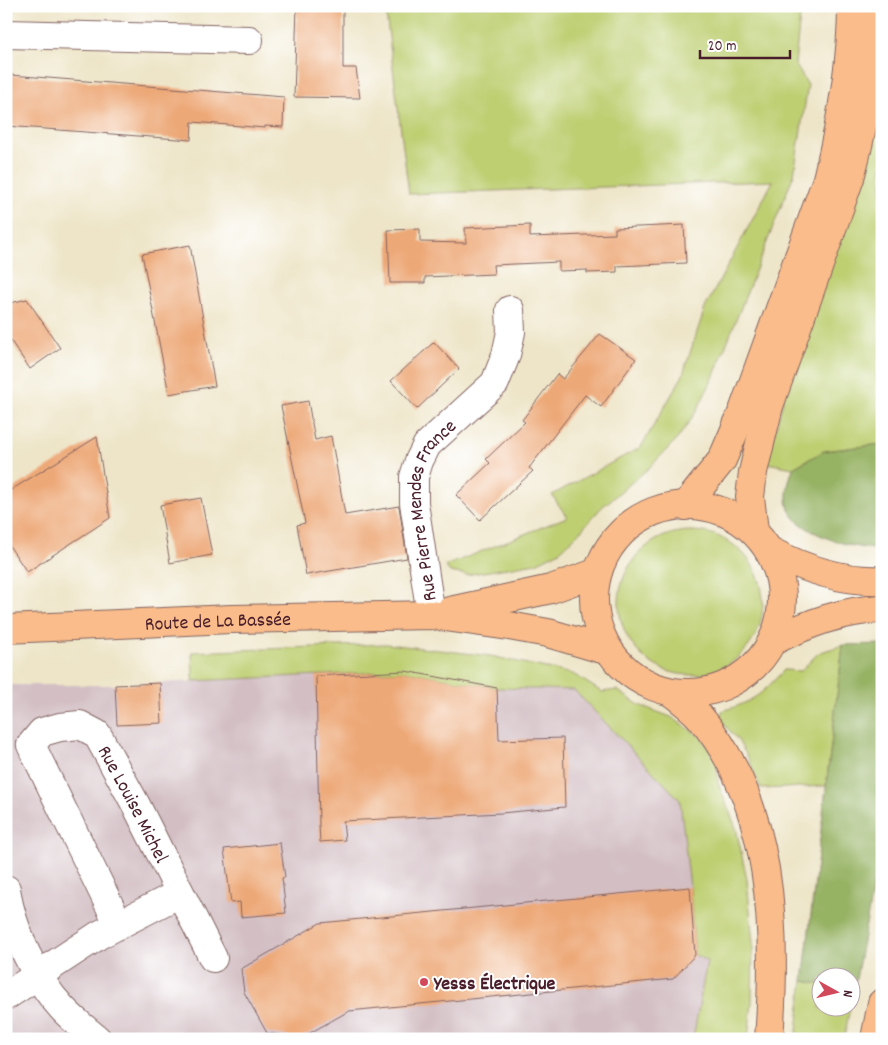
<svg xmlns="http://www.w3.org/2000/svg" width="888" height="1045" font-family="Dekko,sans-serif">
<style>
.industrial{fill:#d2bec3}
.green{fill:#becf72;stroke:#84774e}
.forest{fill:#96b264;stroke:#706848}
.building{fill:#eda877}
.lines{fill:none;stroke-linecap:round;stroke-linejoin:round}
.minor-casing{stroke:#836462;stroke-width:30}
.major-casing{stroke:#836462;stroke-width:30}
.highway-casing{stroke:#836462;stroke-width:30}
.minor{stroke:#fff;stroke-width:28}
.major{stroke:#f9bc8a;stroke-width:28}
.highway{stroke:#f9bc8a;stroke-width:28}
.poi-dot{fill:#d1495b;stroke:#fff;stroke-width:2}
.labels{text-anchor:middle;stroke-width:4;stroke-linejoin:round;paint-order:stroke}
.street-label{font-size:20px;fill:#4a1f2b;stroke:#fff}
.poi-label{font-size:20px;font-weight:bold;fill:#4a1f2b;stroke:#fff;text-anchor:start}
</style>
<rect width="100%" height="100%" fill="#fff"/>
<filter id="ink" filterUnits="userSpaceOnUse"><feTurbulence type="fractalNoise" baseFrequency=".02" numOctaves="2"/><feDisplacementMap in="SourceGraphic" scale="10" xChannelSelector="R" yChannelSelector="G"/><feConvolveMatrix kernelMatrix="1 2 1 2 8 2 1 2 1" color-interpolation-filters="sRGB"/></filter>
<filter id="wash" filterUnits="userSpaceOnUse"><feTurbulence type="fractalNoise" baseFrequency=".0096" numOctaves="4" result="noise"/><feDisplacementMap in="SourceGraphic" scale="20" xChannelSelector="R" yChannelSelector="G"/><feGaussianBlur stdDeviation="1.12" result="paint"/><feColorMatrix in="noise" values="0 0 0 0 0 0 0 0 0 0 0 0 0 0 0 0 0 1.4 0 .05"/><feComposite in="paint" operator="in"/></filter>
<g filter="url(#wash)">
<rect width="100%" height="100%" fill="#eee5c8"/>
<!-- industrial -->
<polygon class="industrial" points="405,671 497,688 574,690 680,800 690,887 695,955 707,961 693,1039 6,1039 6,685 115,685"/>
<!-- green -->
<g class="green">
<polygon points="385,6 801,6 795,64 808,85 794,174 713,378 696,412 678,438 650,467 602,507 577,535 560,551 536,563 466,575 450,572 445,566 567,517 552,495 641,447 682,377 705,308 773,181 409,194"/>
<polygon points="882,14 882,444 824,451 793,468 767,463"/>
<circle cx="691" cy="603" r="72"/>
<polygon points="387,644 491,656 573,674 602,692 617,690 639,705 671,717 701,737 717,762 718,783 736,828 747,880 753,943 752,1001 748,1039 693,1039 707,961 695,955 690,887 680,800 574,690 497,688 405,671 193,681 192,652"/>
<path d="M843,645L826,786L761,789L748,758L738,740L720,720L722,711C753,702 762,694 784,670L801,671L818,653Z"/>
<polygon points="803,981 820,984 820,1008 850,1008 844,1039 796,1039"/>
</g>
<!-- forest -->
<g class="forest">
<path d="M882,444V549C856,550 795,534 788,506C785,493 789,480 793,468L824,451Z"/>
<polygon points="882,644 882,838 854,990 851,989 850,978 820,978 820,984 803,981 843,645"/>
</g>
<g id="blocks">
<!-- building -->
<g class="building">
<polygon points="297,6 343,6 343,68 356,68 360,98 294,97"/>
<polygon points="11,75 284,97 283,127 265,126 265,128 192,122 191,140 6,126 6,82 11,82"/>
<polygon points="530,225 530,237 615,234 615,228 684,225 686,263 617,266 617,272 587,273 587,270 559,271 559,262 493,265 494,274 425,277 425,283 390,283 388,230 420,229 420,242 466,243 465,228"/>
<polygon points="190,245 215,386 169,394 142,254"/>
<polygon points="27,299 60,348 30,369 6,334 6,304"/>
<polygon points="600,334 636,359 601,407 585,395 529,468 533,471 480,520 456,495 490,463 486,459 525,422 522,420 557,374 563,379"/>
<polygon points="434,342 459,369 417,409 391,381"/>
<polygon points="308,401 315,440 331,436 345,515 399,506 407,558 306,575 297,525 305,523 281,406"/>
<polygon points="97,437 110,518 27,572 6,541 6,493"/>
<polygon points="201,498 212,555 170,563 160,505"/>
<polygon points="405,671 497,688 499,740 563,738 565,807 501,813 343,821 345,840 320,842 319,825 316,676"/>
<polygon points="160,683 162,723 117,725 115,685"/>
<polygon points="280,843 285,877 282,878 286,913 241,917 240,902 231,903 224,849"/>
<polygon points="690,887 695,955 673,979 349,1011 301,1038 267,1033 244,992 241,969 320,923"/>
</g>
</g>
</g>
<g filter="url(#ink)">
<use href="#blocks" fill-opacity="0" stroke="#836462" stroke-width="1"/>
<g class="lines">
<defs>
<g id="minor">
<polyline points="6,34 249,40"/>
<path id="s1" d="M431,615L414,503V477L419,461L427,445L495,383L506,355L511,332L510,310"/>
<path d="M6,889C12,930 34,978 62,1008C72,1019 85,1029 97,1039"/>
<path id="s2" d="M118,923L31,745L42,732L60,727L80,725L97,734L136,805L213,958"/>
<polyline points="6,996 99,935 180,893"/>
</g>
<g id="major">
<circle cx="688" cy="599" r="94"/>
<path d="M685,506L722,460L743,411L827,179C841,123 852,64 852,6"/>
<path d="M754,531L750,497L753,472L769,406L850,178C865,123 874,64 875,6"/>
<path d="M770,551C803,568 844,582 882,580"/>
<polyline points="450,611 551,589 598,572"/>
<path id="s3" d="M6,629L231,619L431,615L509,626L548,633L609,651"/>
<path d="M773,641C807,624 843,610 882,609"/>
</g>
<g id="highway">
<path d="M671,692C681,700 692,708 700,717C774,805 777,930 769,1039"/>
<polyline points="875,1039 882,1003"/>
</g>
</defs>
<!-- minor casing -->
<use href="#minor" class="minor-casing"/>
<!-- major casing -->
<use href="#major" class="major-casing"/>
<!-- highway casing -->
<use href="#highway" class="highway-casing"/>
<!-- minor -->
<use href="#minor" class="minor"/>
<!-- major -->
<use href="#major" class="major"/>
<!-- highway -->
<use href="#highway" class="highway"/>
</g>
</g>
<!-- markers -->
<circle class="poi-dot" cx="424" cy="982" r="5"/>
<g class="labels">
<!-- street labels -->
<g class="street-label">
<text dy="7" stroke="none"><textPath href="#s1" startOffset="111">Rue Pierre Mendes France</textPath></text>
<text dy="7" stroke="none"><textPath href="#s3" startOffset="212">Route de La Bassée</textPath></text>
<text dy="7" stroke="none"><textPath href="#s2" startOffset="352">Rue Louise Michel</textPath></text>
</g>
<!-- poi labels -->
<g class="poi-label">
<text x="434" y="989">Yesss Électrique</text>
</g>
</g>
<!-- margin -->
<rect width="888" height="1045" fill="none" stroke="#fff" stroke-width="25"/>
<!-- north arrow -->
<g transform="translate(836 992) rotate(98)"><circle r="24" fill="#ffffff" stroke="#b7a5aa"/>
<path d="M0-4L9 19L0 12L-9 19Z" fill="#d1495b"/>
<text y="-8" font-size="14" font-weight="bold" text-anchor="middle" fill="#4a1f2b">N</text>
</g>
<!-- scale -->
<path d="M700 50v8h90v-8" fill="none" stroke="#4a1f2b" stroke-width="2.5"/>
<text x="708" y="50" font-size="15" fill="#4a1f2b" stroke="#ffffff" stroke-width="4" paint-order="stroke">20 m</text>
</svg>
